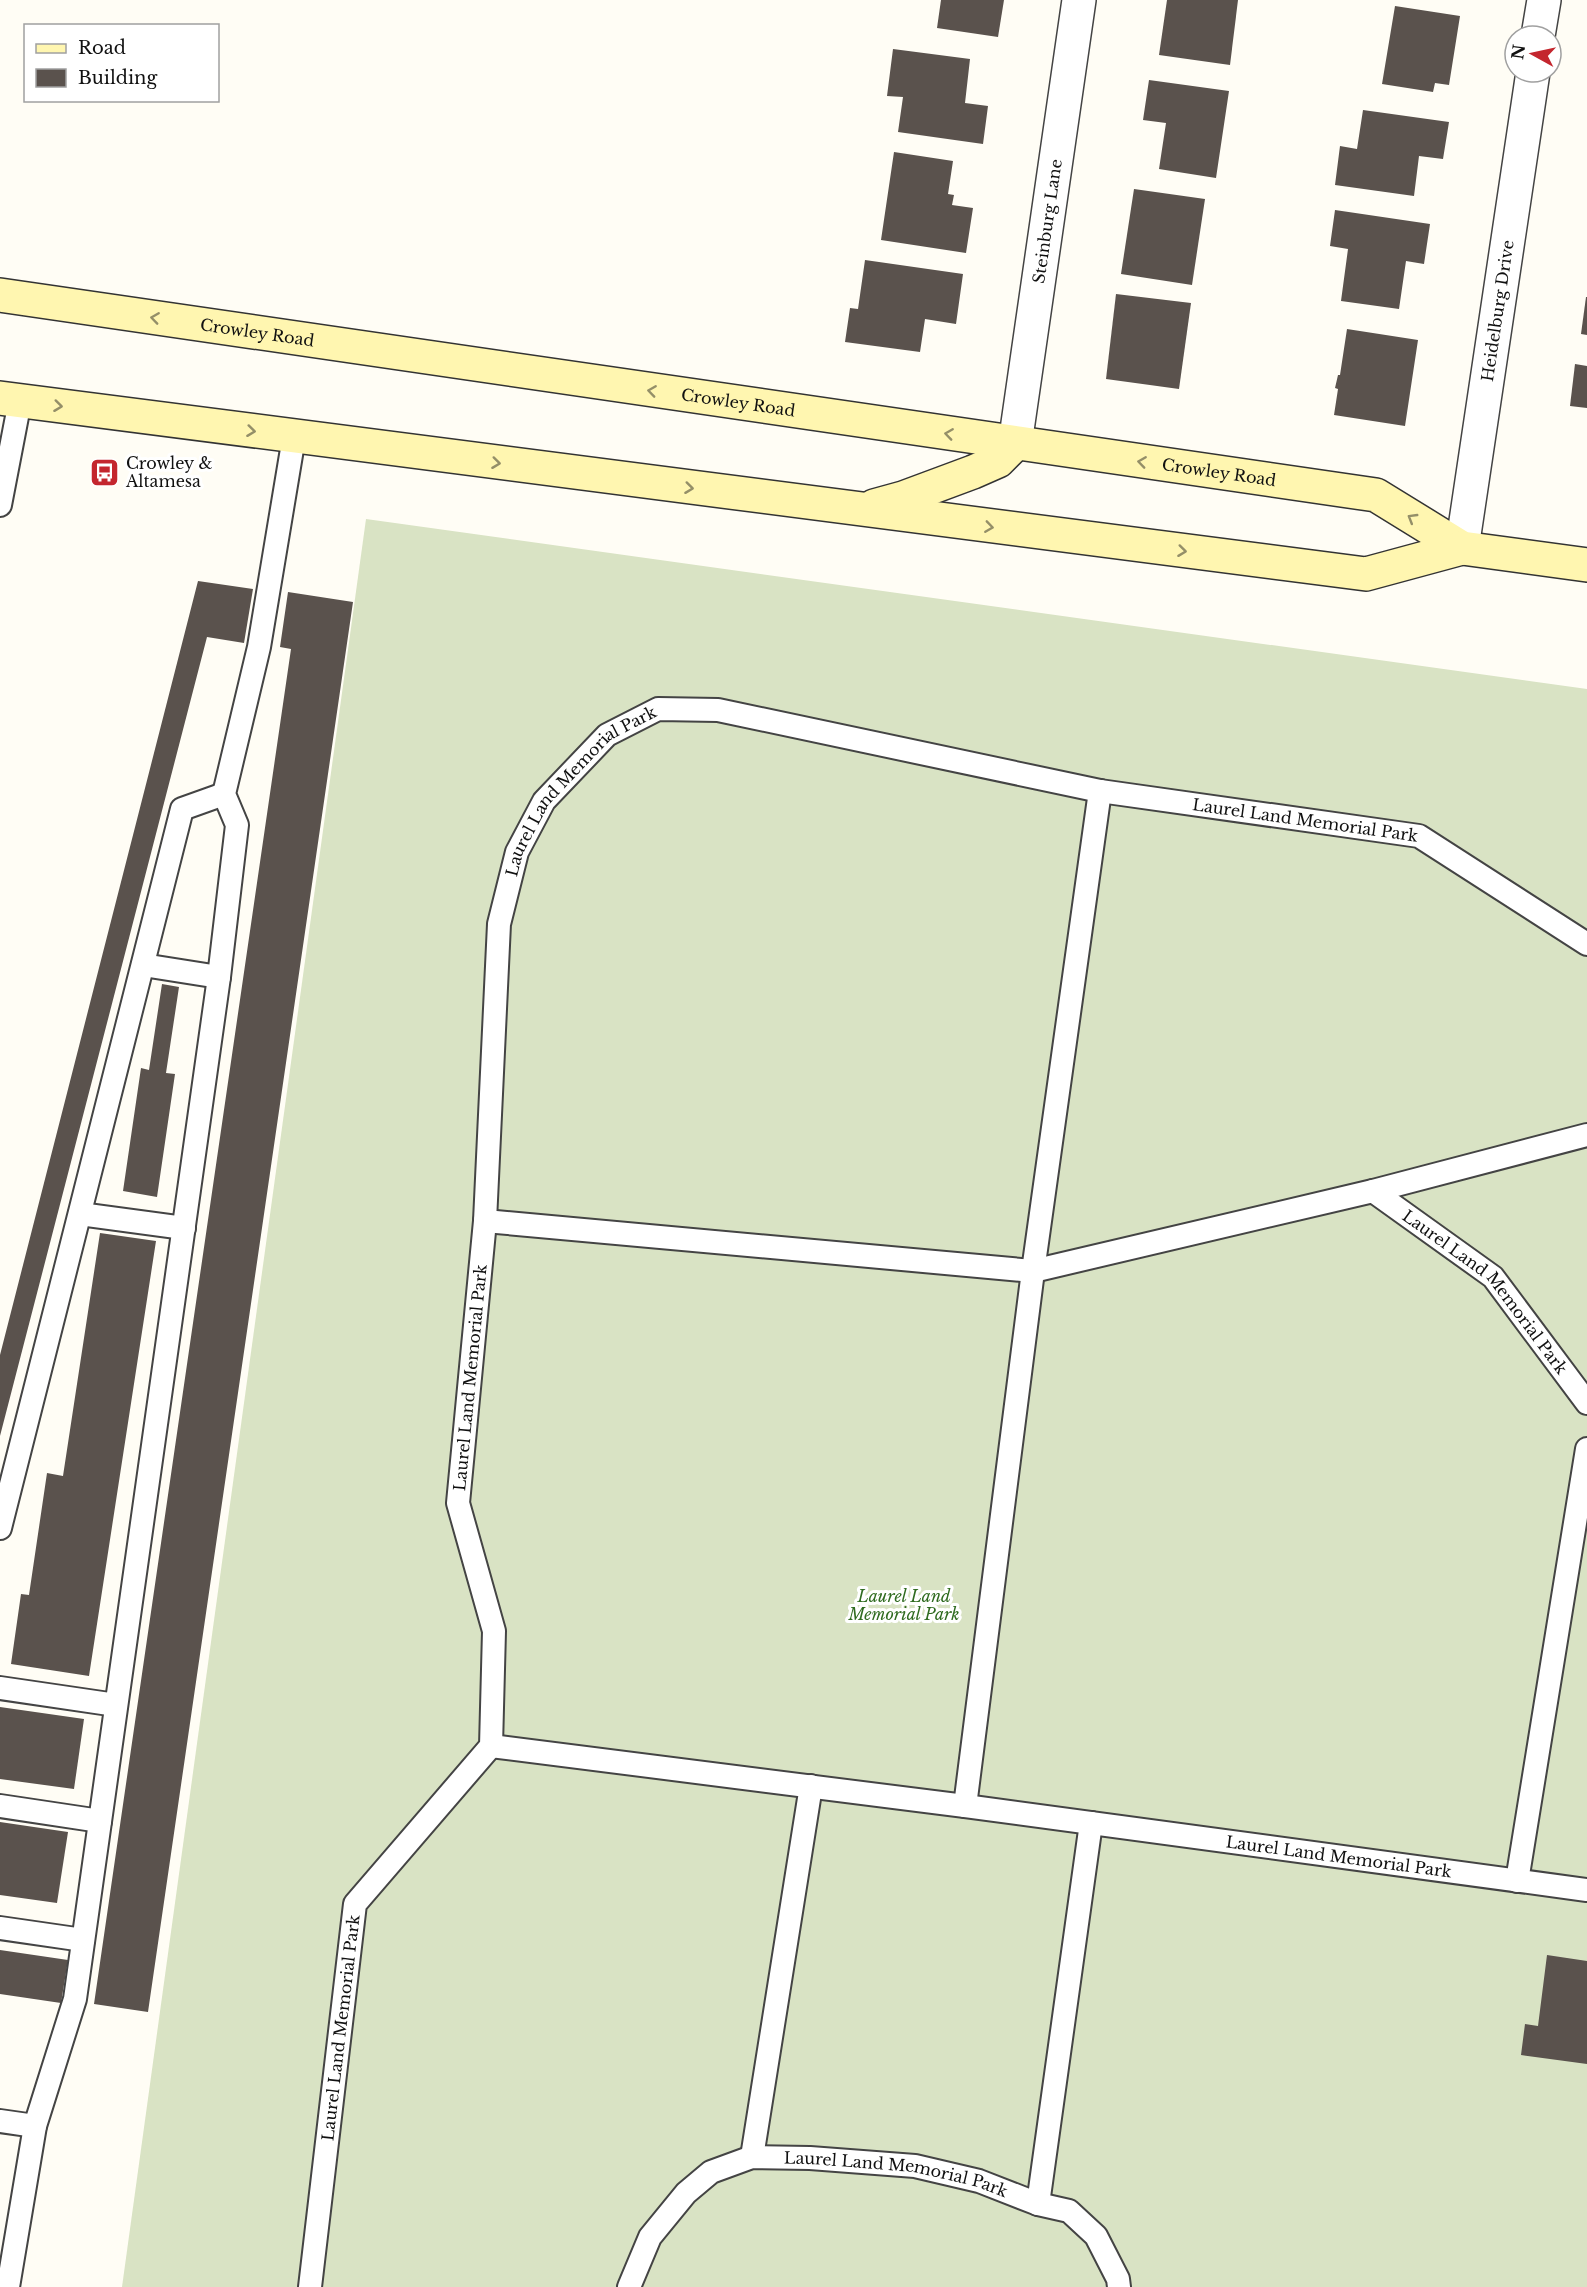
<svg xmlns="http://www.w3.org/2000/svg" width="1587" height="2287" font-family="'Libre Baskerville',serif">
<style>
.cemetery{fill:#d9e3c4}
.building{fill:#5a524d}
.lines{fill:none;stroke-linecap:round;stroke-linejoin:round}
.service-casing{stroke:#444;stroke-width:26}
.minor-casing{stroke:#444;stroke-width:36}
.secondary-casing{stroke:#333;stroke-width:36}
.service{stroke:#fff;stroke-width:22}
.minor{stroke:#fff;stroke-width:33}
.secondary{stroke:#fff6b0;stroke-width:33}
.oneway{stroke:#948f68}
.labels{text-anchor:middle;stroke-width:6;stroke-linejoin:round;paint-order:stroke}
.street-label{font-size:16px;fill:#111;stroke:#fff}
.poi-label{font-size:16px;fill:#111;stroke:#fff;text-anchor:start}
.park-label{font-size:16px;font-style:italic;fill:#2f6b1f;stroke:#fff}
</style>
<rect width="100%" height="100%" fill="#fffdf5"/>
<!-- cemetery -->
<polygon class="cemetery" points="366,519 1587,689 1587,2287 122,2287"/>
<!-- building -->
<g class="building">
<polygon points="941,0 1004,0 998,37 937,28"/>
<polygon points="1167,0 1238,0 1230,65 1159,55"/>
<polygon points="1395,6 1460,16 1449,85 1435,83 1433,92 1382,84"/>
<polygon points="893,49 970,59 965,103 988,106 983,144 898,132 903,97 887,96"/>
<polygon points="1149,80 1229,91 1216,178 1159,169 1166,123 1143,120"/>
<polygon points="1363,110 1449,122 1443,159 1419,156 1414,196 1335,185 1340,146 1357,149"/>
<polygon points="894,152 953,161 948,194 954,195 952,205 973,208 966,253 881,240"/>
<polygon points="1134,189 1205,199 1192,285 1121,274"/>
<polygon points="1335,210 1430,224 1424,264 1406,261 1399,309 1341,301 1348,249 1330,246"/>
<polygon points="865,260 963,274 956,324 925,319 920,352 845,342 850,308 858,309"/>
<polygon points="1116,294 1191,303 1179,389 1106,379"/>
<polygon points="1586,297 1587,297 1587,335 1581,334"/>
<polygon points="1347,329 1418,340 1405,426 1334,415 1338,389 1335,388 1338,375 1340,375"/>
<polygon points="1575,364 1587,366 1587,408 1570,406"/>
<polygon points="198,581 253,589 244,643 207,637 0,1436 0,1355"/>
<polygon points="288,592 353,602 148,2012 94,2004 291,649 280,647"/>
<polygon points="162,984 179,987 166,1073 175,1074 157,1197 123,1191 141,1068 149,1070"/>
<polygon points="100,1233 156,1241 89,1676 11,1664 21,1594 29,1595 47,1473 63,1476"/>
<polygon points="0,1707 84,1719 74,1789 0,1779"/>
<polygon points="0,1822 68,1832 57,1903 0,1895"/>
<polygon points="0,1950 68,1960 61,2003 0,1994"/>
<polygon points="1547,1955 1587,1961 1587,2064 1521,2055 1525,2024 1538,2026"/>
</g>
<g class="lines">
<defs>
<g id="service">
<polyline points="0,505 20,401"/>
<polyline points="143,965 219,977"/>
<polyline points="1373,1191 1587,1135"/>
<polyline points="80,1214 184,1228"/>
<path id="s1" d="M485,1221L1033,1271L1373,1191L1493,1277L1587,1403"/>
<polyline points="0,1528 182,809 224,794"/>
<polyline points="0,1688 116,1705"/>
<path id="s2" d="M491,1746L965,1806L1587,1890"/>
<polyline points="0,1806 100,1821"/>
<polyline points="965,1806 1033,1271 1100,791"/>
<polyline points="1517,1881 1587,1449"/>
<polyline points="0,1928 83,1940"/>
<polyline points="0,2121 35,2126"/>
<polyline points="752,2157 811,1786"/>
<polyline points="1038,2204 1091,1823"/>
<polyline points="8,2287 35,2126 75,1999 219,977 237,825 224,794 259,647 294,437"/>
<path id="s3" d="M310,2287L355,1904L491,1746L494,1631L458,1503L485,1221L499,924L517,852L544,801L607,735L658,709L718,710L1100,791L1419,836L1587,944"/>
<path id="s4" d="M629,2287L650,2237L686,2193L711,2172L752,2157L810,2158L915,2166L979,2181L1038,2204L1069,2211L1096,2236L1118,2279L1119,2287"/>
</g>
<g id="minor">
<polyline points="1538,36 1544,0"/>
<path id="s5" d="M1015,444L1079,0"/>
<path id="s6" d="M1462,548L1533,72"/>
</g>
<g id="secondary">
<path id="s7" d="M0,295L1376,495L1462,548L1587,565"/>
<polyline points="0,398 1366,574 1462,548"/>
<polyline points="874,506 903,498 973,472 998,461 1015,444"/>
</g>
</defs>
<!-- service casing -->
<use href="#service" class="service-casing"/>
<!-- minor casing -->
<use href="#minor" class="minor-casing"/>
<!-- secondary casing -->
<use href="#secondary" class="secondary-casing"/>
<!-- service -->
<use href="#service" class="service"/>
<!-- minor -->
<use href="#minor" class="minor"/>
<!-- secondary -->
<use href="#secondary" class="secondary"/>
</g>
<!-- one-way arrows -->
<defs><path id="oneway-chevron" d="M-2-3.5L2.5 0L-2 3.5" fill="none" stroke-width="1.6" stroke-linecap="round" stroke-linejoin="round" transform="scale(1.5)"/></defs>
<g class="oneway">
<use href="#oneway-chevron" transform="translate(155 318) rotate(-172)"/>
<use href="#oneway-chevron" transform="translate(652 391) rotate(-172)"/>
<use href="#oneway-chevron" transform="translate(58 406) rotate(7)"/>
<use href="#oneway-chevron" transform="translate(251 431) rotate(7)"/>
<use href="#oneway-chevron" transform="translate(949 434) rotate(-172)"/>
<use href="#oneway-chevron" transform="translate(1142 462) rotate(-172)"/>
<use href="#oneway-chevron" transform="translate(496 463) rotate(7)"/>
<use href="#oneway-chevron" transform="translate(689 488) rotate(7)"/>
<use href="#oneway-chevron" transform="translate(1412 518) rotate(-149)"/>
<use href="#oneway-chevron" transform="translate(989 527) rotate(8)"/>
<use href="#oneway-chevron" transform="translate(1182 551) rotate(7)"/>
</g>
<!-- icons -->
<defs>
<symbol id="bus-square" viewBox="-11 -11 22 22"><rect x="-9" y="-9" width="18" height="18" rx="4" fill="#c4262e" stroke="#fff"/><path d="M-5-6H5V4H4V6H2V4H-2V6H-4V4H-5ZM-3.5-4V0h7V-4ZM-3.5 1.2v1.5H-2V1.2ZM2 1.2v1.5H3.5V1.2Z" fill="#fff"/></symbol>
</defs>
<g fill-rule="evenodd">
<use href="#bus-square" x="88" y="456" width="33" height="33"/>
</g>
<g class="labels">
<!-- street labels -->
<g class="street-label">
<text dy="6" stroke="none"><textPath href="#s5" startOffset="225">Steinburg Lane</textPath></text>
<text dy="6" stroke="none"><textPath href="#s6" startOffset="240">Heidelburg Drive</textPath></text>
<text dy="6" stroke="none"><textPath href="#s7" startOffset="260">Crowley Road</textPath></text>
<text dy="6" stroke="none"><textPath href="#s7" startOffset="746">Crowley Road</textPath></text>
<text dy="6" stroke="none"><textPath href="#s7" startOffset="1232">Crowley Road</textPath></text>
<text dy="6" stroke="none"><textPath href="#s3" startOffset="1586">Laurel Land Memorial Park</textPath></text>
<text dy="6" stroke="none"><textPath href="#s3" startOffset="2361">Laurel Land Memorial Park</textPath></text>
<text dy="6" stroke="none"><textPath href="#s1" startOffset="1052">Laurel Land Memorial Park</textPath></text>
<text dy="6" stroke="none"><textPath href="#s3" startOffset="968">Laurel Land Memorial Park</textPath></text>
<text dy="6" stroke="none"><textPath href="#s2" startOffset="855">Laurel Land Memorial Park</textPath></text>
<text dy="6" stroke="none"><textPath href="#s3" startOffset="261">Laurel Land Memorial Park</textPath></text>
<text dy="6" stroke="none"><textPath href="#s4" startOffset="333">Laurel Land Memorial Park</textPath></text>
</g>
<!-- poi labels -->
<g class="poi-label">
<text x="126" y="469">Crowley &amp;<tspan x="126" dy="18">Altamesa</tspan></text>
</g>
<!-- park labels -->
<g class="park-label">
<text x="904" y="1602">Laurel Land<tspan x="904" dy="18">Memorial Park</tspan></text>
</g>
</g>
<!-- legend -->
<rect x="24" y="24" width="195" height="78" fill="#ffffff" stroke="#a0a0a0" stroke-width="1.5"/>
<rect x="36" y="44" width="30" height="9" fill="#fff6b0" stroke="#a0a0a0" stroke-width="1.5"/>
<text x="78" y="54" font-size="18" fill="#111111">Road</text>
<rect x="36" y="69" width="30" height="18" fill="#5a524d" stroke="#a0a0a0" stroke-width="1.5"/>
<text x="78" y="84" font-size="18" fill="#111111">Building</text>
<!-- north arrow -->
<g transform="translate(1533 54) rotate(278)"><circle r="28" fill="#ffffff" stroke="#a0a0a0" stroke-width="1.5"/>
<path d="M0-4.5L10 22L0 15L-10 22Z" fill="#c4262e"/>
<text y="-9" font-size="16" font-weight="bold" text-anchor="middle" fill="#111111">N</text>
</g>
</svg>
